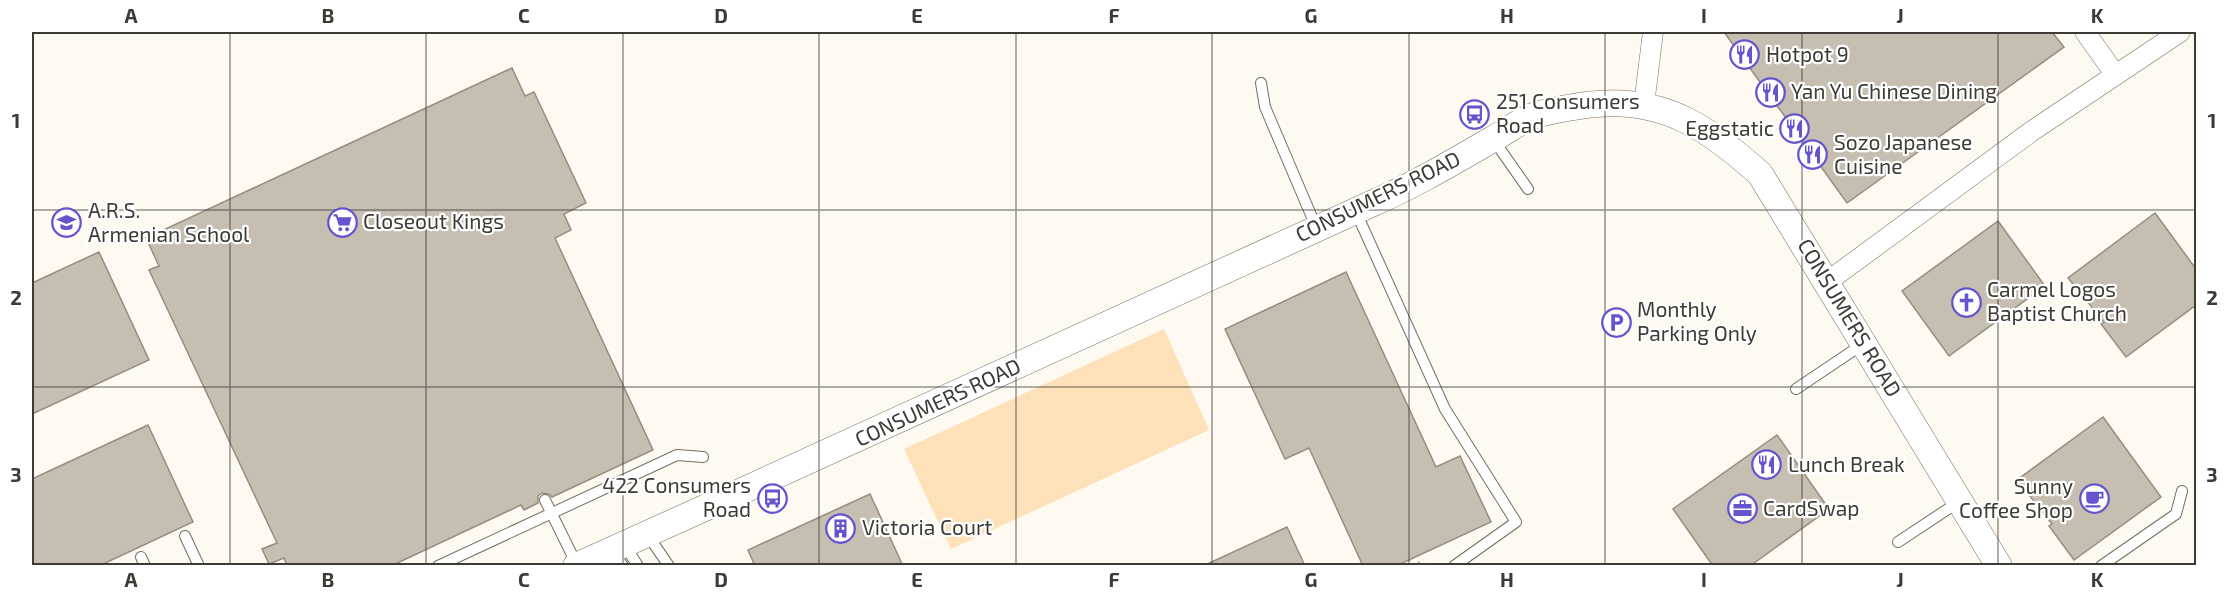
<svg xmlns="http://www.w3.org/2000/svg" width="2228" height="597" font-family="'Exo 2',sans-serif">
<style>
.green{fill:#fee1b8}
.building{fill:#c6beb1;stroke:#958d81;stroke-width:1.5}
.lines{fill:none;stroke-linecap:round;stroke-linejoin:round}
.service-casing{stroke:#766e63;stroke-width:12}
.minor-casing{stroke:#766e63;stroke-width:21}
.tertiary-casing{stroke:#766e63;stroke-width:27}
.path{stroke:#a9a49e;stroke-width:4;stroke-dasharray:1.5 4.5;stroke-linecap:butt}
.service{stroke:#fff;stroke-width:10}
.minor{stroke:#fff;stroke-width:20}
.tertiary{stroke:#fff;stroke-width:26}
.grid{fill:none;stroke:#3e3b36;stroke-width:1.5;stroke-opacity:0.55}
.labels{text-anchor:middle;stroke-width:4.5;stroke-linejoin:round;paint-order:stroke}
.poi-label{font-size:21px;fill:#3e3b36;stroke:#fff;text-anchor:start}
.street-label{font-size:21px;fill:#3e3b36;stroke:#fff}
.neatline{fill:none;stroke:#3e3b36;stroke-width:2}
.grid-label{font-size:20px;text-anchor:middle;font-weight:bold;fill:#3e3b36}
</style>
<rect width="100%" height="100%" fill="#fef9f1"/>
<!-- green -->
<polygon class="green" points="1164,329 1209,430 951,549 904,449"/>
<!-- building -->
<g class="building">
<polygon points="1724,32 2052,32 2064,47 1847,203"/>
<polygon points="512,68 525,96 534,92 586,203 564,214 571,230 555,238 653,450 552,497 549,494 542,493 538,496 538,503 524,510 521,505 391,566 287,566 284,558 269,564 262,549 277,543 149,270 159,266 146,238"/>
<polygon points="2155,213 2196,269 2196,305 2126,357 2101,324 2104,322 2068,278"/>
<polygon points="1998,221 2045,286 1949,356 1902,291"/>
<polygon points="99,252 149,360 32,414 32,283"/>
<polygon points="1346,272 1436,467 1460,456 1491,522 1396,566 1363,566 1309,448 1285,459 1225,329"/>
<polygon points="2103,417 2161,497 2074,560 2049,526 2052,524 2017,480"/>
<polygon points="148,425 193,522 99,566 32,566 32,479"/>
<polygon points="1777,435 1829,509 1750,566 1713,566 1673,509"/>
<polygon points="870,494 903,566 755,566 748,550"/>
<polygon points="1287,527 1305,566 1203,566"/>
</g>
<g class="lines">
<defs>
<g id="service">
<polyline points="1261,83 1265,107 1317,229"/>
<polyline points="1493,139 1528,189"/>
<polyline points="1356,212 1445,409 1516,522 1454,566"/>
<polyline points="1796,389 1863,344"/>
<polyline points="545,500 577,565"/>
<polyline points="647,534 669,566"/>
<polyline points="185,536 199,566"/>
<polyline points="1898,542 1960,501"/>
<polyline points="624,544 638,566"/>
<polyline points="612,550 623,566"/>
<polyline points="141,557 145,566"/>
<polyline points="438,566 677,455 703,457"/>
<polyline points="2101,566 2176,514 2182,491"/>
</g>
<g id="minor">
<polyline points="2085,32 2115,74"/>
<polyline points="1644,105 1653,32"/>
<polyline points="1827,282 2032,131 2180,32"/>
</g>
<path id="tertiary" d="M576,566C842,447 1106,323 1371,204C1413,186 1453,162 1493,139C1506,132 1519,121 1533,116C1548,111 1581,105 1597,104C1666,98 1711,130 1760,174L1999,566"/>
</defs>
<!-- service casing -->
<use href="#service" class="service-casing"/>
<!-- minor casing -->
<use href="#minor" class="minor-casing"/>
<!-- tertiary casing -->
<use href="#tertiary" class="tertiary-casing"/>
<!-- path -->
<g class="path">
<polyline points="1410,559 1413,566"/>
<polyline points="1405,561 1407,566"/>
<polyline points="1413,566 1424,561"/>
</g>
<!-- service -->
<use href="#service" class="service"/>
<!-- minor -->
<use href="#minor" class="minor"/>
<!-- tertiary -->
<use href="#tertiary" class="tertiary"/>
</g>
<!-- grid -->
<path class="grid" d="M230,32V566M426,32V566M623,32V566M819,32V566M1016,32V566M1212,32V566M1409,32V566M1605,32V566M1802,32V566M1998,32V566M32,210H2196M32,387H2196"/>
<!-- icons -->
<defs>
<symbol id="restaurant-ring" viewBox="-11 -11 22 22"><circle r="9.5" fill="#fff" stroke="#6554cd" stroke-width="1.5"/><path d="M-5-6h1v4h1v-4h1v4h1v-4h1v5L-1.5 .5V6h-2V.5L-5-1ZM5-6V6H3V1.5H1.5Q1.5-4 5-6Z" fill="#6554cd"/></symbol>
<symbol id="bus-ring" viewBox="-11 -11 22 22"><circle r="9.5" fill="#fff" stroke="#6554cd" stroke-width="1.5"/><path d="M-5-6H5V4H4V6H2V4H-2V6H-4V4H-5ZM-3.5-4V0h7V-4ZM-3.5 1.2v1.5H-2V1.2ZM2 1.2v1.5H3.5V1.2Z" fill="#6554cd"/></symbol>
<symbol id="supermarket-ring" viewBox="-11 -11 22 22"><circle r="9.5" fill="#fff" stroke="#6554cd" stroke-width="1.5"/><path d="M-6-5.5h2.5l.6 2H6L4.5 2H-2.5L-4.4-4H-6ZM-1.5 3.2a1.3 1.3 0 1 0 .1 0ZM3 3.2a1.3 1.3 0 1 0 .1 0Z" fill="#6554cd"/></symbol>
<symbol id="school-ring" viewBox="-11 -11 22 22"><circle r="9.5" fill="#fff" stroke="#6554cd" stroke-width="1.5"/><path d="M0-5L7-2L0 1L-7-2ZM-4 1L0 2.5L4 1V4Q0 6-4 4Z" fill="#6554cd"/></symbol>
<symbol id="church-ring" viewBox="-11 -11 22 22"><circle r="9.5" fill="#fff" stroke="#6554cd" stroke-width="1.5"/><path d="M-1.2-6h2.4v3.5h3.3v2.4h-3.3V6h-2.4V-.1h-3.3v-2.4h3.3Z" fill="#6554cd"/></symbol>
<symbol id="parking-ring" viewBox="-11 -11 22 22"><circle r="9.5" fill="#fff" stroke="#6554cd" stroke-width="1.5"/><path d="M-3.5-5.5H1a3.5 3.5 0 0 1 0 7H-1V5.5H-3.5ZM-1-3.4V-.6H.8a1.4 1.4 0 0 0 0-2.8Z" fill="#6554cd"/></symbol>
<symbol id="cafe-ring" viewBox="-11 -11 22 22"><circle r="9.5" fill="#fff" stroke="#6554cd" stroke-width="1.5"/><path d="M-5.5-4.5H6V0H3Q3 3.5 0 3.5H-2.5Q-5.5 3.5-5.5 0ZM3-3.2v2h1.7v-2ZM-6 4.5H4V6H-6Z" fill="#6554cd"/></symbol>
<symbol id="office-ring" viewBox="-11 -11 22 22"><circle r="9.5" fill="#fff" stroke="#6554cd" stroke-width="1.5"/><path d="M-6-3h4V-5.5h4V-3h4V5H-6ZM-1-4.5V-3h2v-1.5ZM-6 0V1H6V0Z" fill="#6554cd"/></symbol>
<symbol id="building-ring" viewBox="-11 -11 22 22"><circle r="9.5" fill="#fff" stroke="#6554cd" stroke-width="1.5"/><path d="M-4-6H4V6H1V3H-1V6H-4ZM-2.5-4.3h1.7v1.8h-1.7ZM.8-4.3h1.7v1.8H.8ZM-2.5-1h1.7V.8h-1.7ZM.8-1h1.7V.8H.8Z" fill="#6554cd"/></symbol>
</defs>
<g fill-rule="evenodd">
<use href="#restaurant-ring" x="1728" y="38" width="33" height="33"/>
<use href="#restaurant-ring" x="1754" y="76" width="33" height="33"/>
<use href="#bus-ring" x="1458" y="98" width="33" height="33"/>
<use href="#restaurant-ring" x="1778" y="112" width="33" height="33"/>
<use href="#restaurant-ring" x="1796" y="138" width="33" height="33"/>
<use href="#supermarket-ring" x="326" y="206" width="33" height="33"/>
<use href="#school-ring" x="50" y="206" width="33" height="33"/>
<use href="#church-ring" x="1950" y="286" width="33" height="33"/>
<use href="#parking-ring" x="1600" y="306" width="33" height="33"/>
<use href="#restaurant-ring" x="1750" y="448" width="33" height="33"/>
<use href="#bus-ring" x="756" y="482" width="33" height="33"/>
<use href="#cafe-ring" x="2078" y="482" width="33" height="33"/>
<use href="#office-ring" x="1726" y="492" width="33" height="33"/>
<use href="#building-ring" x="824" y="512" width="33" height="33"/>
</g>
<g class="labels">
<!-- poi labels -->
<g class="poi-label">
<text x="1766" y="62">Hotpot 9</text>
<text x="1791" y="99">Yan Yu Chinese Dining</text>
<text x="1496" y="109">251 Consumers<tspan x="1496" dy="24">Road</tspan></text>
<text x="1774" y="136" text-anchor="end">Eggstatic</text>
<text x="1834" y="150">Sozo Japanese<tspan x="1834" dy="24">Cuisine</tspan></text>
<text x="88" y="218">A.R.S.<tspan x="88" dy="24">Armenian School</tspan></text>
<text x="363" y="229">Closeout Kings</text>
<text x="1987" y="297">Carmel Logos<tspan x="1987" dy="24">Baptist Church</tspan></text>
<text x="1637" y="317">Monthly<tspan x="1637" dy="24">Parking Only</tspan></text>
<text x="1788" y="472">Lunch Break</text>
<text x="751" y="493" text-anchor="end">422 Consumers<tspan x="751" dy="24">Road</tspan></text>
<text x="2073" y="494" text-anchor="end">Sunny<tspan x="2073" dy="24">Coffee Shop</tspan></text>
<text x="1763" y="516">CardSwap</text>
<text x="862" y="535">Victoria Court</text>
</g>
<!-- street labels -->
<g class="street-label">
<text transform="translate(1378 197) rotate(-26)" y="7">CONSUMERS ROAD</text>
<text transform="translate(1849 318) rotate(59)" y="7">CONSUMERS ROAD</text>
<text transform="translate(938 403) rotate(-25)" y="7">CONSUMERS ROAD</text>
</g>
</g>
<!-- border -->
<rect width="2228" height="597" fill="none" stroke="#ffffff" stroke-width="66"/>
<rect x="33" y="33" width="2162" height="531" class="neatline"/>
<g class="grid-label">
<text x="131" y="23">A</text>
<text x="328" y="23">B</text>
<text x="524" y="23">C</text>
<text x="721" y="23">D</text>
<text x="917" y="23">E</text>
<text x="1114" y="23">F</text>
<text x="1311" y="23">G</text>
<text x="1507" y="23">H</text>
<text x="1704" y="23">I</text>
<text x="1900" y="23">J</text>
<text x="2097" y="23">K</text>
<text x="16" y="128">1</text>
<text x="2212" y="128">1</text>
<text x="16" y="305">2</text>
<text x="2212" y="305">2</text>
<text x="16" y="482">3</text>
<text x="2212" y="482">3</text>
<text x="131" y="587">A</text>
<text x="328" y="587">B</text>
<text x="524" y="587">C</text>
<text x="721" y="587">D</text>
<text x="917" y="587">E</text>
<text x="1114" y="587">F</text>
<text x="1311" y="587">G</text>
<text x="1507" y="587">H</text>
<text x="1704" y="587">I</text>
<text x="1900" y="587">J</text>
<text x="2097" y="587">K</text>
</g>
</svg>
